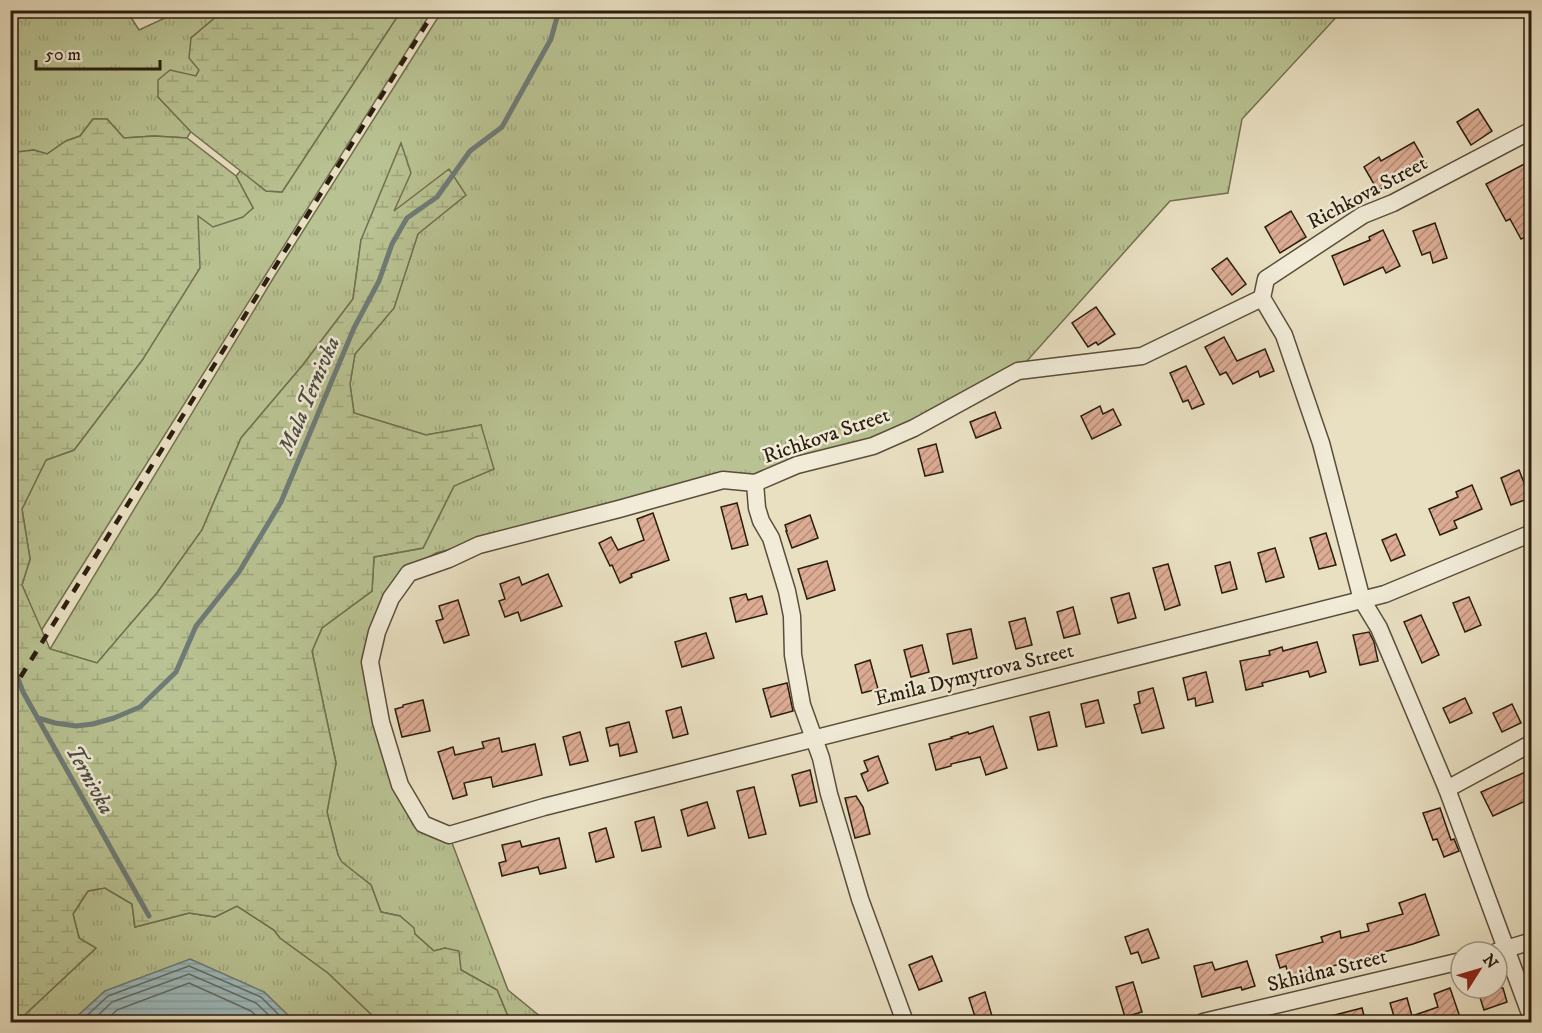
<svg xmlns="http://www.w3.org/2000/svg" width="1542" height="1033" font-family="'IM FELL DW Pica',serif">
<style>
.grass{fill:url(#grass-tufts);stroke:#727050;stroke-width:1.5}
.wetland{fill:url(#wetland-marsh);stroke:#727050;stroke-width:1.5}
.water{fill:url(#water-rules);stroke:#6e7b77;stroke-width:1.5}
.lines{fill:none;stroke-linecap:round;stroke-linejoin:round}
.shore{stroke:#636c66;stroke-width:1.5}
.stream{stroke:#6e7b77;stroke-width:5}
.building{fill:url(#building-hatch);stroke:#2a1d0e;stroke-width:1.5}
.minor-casing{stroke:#5a4e3b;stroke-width:19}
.minor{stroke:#f1ebd7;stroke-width:16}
.rail{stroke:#2a1d0e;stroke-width:4.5;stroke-dasharray:10 10;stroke-linecap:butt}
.labels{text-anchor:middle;stroke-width:5;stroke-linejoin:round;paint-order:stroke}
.street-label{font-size:21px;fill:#2a1d0e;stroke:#f1ebd7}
.water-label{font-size:22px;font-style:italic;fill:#4c4c43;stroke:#f1ebd7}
</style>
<defs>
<pattern id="grass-tufts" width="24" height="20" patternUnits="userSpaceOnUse" patternTransform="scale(1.5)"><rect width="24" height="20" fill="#b9c292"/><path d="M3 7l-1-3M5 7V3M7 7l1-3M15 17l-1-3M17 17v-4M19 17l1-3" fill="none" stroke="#9fa67d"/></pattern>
<pattern id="wetland-marsh" width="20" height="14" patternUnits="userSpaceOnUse" patternTransform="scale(1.5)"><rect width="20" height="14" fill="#b9c292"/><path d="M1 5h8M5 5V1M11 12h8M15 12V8" fill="none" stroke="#9fa67d"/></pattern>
<pattern id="water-rules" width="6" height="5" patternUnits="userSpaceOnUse" patternTransform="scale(1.5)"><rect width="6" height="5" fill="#9cbabd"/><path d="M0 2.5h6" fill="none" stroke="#879fa1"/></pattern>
<pattern id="building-hatch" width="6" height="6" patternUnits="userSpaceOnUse" patternTransform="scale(1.5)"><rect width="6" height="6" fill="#dcac94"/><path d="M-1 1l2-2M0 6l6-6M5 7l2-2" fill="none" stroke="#b38b77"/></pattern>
</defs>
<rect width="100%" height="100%" fill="#e9e0c2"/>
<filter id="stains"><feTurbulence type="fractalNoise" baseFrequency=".00333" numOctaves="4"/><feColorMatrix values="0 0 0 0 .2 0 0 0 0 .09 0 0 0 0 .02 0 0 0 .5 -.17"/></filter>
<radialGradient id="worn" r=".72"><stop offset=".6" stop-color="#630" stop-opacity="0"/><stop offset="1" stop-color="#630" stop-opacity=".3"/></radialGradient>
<!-- grass -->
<g class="grass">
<polygon points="11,11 127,11 139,30 180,11 223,11 191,38 199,70 196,76 187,75 158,97 191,131 187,138 154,136 124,138 107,119 93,119 80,136 66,141 47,154 34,150 17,152 11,148"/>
<polygon points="401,11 432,11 41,631 22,585 30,559 22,509 46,460 74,450 143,359 198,215 253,208 236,176 241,170 266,191 282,192"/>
<polygon points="442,11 1342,11 1242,119 1228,193 1170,201 1018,371 911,425 757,478 723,476 436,553 406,570 373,631 396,787 413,825 438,837 449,835 508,990 547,1022 514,1022 507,1014 497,990 461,970 445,948 434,951 415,934 400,916 381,912 371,885 341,862 338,855 327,812 336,763 312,651 322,628 372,591 374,557 423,548 454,486 481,425 426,435 354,413 350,384 355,354 394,308 418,233 465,195 449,170 393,212 361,240 353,299 302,366 241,438 202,530 157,593 97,663 50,649 274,277"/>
<polygon points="105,888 132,904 135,927 189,913 215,917 237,906 274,930 280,938 328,973 375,1018 372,1022 295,1022 264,992 105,991 71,1022 17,1022 95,949 79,938 73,914 88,891"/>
</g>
<!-- wetland -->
<g class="wetland">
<polygon points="223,11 401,11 282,192 266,191 191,132 158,97 158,80 170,70 196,76 199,70 189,58 191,38"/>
<polygon points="93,119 107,119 124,138 154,136 187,138 236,176 253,208 243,217 213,227 198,216 200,268 143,359 74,450 46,460 22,509 30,559 22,585 50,649 97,663 157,593 202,530 241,438 302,366 353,299 361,240 401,143 411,173 394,211 449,169 466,195 418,234 394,308 355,354 350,384 354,413 426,435 481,425 494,469 454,486 423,548 374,557 372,591 322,628 312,651 336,763 327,812 338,855 342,862 371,885 381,912 400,916 414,928 415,934 434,951 445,948 459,951 461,970 497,990 507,1014 514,1022 372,1022 375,1018 328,973 280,938 274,930 237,906 215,917 189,913 135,927 132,904 105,888 88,891 73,914 79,938 96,948 17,1022 11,1022 11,148 17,152 34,150 47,154 66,141 80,136"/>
</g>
<!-- water -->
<polygon class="water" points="190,959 264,992 295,1022 71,1022 105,991"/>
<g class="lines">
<!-- shore -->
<g class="shore">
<polyline points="80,1022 108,996 189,966 261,997 286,1022"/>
<polyline points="91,1022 112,1002 189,974 256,1003 276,1022"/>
<polyline points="104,1022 117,1010 189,983 251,1011 263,1022"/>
</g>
<!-- stream -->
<g class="stream">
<polyline points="10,657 23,692 149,916"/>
<polyline points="38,718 55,723 76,726 93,724 114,718 140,707 176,672 196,626 239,572 281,502 354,328 379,281 392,244 407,218 437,197 470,151 502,127 551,39 559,10"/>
</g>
</g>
<!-- building -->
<g class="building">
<polygon points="1478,109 1492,131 1471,145 1457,122"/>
<polygon points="1414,142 1427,165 1413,173 1411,171 1378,191 1364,167 1379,157 1381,161"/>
<polygon points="1532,160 1532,234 1521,239 1510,219 1506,221 1486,184"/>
<polygon points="1291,211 1306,237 1280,253 1265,227"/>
<polygon points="1435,223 1447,258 1433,263 1430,252 1422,255 1413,231"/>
<polygon points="1383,230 1400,266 1386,273 1383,267 1344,285 1332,256 1370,240 1369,237"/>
<polygon points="1227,258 1246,284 1232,295 1212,269"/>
<polygon points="1096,307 1115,334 1098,345 1096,342 1088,347 1072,323"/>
<polygon points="1224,337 1237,361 1265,349 1274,371 1260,377 1258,371 1233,384 1226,372 1220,375 1205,347"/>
<polygon points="1186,366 1204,404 1192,409 1188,400 1183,402 1170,373"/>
<polygon points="1100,406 1103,414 1113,409 1121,425 1092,439 1081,416"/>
<polygon points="995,412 1001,428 976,438 970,422"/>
<polygon points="936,444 943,472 925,476 918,449"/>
<polygon points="1519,470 1530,498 1511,505 1501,478"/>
<polygon points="1472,485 1482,509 1454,521 1457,528 1440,535 1429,509 1458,497 1456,492"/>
<polygon points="737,503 748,545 732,549 721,507"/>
<polygon points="653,513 669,560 631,574 632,577 620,583 612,565 610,566 599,543 611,537 618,550 644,540 637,519"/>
<polygon points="810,515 818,538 792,548 786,531 787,531 785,525"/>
<polygon points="1326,533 1336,565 1319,569 1310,538"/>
<polygon points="1396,534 1405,555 1391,561 1382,540"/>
<polygon points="1275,548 1284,577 1266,582 1258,553"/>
<polygon points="827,561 835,590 807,599 798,569"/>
<polygon points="1230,562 1237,589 1222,593 1215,566"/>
<polygon points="1168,564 1180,605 1165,610 1153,568"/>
<polygon points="548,574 562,606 521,621 518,612 505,617 499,601 505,599 500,584 519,577 522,585"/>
<polygon points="1129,593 1136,618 1118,623 1111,598"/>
<polygon points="746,594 748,600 762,596 767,614 736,622 730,598"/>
<polygon points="1469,597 1481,625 1465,632 1453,603"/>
<polygon points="458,600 469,635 444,643 436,621 443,619 439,606"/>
<polygon points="1073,607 1080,634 1064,638 1057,612"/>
<polygon points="1421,615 1439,655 1422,663 1404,622"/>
<polygon points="1025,618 1032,645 1016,649 1009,622"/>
<polygon points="971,629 977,658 953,664 947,634"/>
<polygon points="1369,632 1374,642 1378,661 1360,665 1353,635"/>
<polygon points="706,633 714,658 682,667 675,642"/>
<polygon points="1317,642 1326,672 1310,677 1308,671 1262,683 1263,686 1246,690 1240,661 1270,655 1269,651 1282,647 1283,651"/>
<polygon points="922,645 929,672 911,677 904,650"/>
<polygon points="870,660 878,689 862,693 855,665"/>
<polygon points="1206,672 1213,702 1196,706 1195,698 1188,700 1183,678"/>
<polygon points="787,683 793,711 771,717 763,689"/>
<polygon points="1153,688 1164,728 1142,733 1134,705 1140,703 1138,692"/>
<polygon points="1465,698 1472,713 1450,723 1443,708"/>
<polygon points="423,700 430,731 402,737 395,709 403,707 403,705"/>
<polygon points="1098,700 1104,723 1086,727 1081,704"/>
<polygon points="1512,704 1521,723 1502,732 1493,713"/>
<polygon points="681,707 688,734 673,738 666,711"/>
<polygon points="1049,712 1057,746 1038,750 1030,717"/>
<polygon points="629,722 637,752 620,756 618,744 610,746 606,728"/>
<polygon points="993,726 1007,768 986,775 980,757 951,764 951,766 936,770 929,744 952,738 951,737 968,732 969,734"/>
<polygon points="580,732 588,761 570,765 563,737"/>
<polygon points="499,738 502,752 535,744 542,775 493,787 491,777 464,783 467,795 453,799 438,752 453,747 455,755 484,748 482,742"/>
<polygon points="878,756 888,783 868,791 861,774 868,771 864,761"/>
<polygon points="1532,769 1532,798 1493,816 1481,792"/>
<polygon points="810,770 817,802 800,806 792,775"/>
<polygon points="754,787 766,834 749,838 737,791"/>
<polygon points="856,796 863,807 870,834 855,838 845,798"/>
<polygon points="707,802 715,828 688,836 681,810"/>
<polygon points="1440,808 1451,840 1454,839 1459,851 1444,857 1437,839 1433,840 1423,813"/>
<polygon points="654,817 661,847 642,851 635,822"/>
<polygon points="606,828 614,857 596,862 589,833"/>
<polygon points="559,838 566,868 540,874 538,867 502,876 499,863 506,861 502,845 520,841 522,847"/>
<polygon points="1425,894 1439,935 1413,944 1289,978 1286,966 1280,968 1276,955 1323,942 1321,937 1340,931 1341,938 1369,931 1367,924 1403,914 1399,903"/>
<polygon points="1148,929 1159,958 1142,963 1138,952 1131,954 1125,937"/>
<polygon points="932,956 942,981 919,990 909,965"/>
<polygon points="1247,961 1255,986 1242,990 1241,987 1202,997 1194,966 1212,962 1215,970"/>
<polygon points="1133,982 1142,1012 1125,1017 1116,987"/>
<polygon points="1450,988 1462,1023 1396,1023 1390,1003 1407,998 1412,1016 1438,1007 1434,994"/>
<polygon points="1477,988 1503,988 1507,1002 1484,1010"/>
<polygon points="985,992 994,1023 977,1023 969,998"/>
<polygon points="1362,1008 1366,1023 1324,1023 1323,1018"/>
</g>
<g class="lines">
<defs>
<g id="minor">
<polyline points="1532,130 1393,203 1363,215 1266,279 1262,298 1142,356 1018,371 914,428 873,446 797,465 755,483 723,480 619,509 479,545 449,559 409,573 391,598 377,632 370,662 381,722 400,785 423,824 449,835 544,807 1385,594 1532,533"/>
<polyline points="1262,298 1284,335 1321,443 1362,600 1379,628 1447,789 1532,1019"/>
<polyline points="755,483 757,508 761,521 771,538 787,591 792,616 793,655 802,705 821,758 829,794 860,899 905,1022"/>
<polyline points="1447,789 1532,743"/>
<polyline points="1496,952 1532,941"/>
<polyline points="1203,1022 1461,961"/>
</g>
</defs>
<!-- minor casing -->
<use href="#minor" class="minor-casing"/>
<!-- minor -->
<use href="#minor" class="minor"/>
<!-- rail -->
<polyline class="rail" points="10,694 270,275 435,10"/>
</g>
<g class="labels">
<!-- street labels -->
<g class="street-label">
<text transform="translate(1367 192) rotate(-28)" y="7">Richkova Street</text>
<text transform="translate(826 435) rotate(-19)" y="7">Richkova Street</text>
<text transform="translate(974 674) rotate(-14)" y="7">Emila Dymytrova Street</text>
<text transform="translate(1327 970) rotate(-14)" y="7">Skhidna Street</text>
</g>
<!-- water labels -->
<g class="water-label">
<text transform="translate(308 395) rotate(-67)" y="8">Mala Ternivka</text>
<text transform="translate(91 779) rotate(61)" y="8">Ternivka</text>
</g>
</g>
<!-- margin -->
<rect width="1542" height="1033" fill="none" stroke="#e9e0c2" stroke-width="36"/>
<rect x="12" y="12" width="1518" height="1009" fill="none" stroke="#2a1d0e" stroke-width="3"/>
<rect x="18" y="18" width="1506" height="997" fill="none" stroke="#2a1d0e" stroke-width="1.5"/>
<!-- north arrow -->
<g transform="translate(1479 970) rotate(53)"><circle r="28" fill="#f1ebd7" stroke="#a19987" stroke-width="1.5"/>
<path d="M0-4.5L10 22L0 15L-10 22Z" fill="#8f2418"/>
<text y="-9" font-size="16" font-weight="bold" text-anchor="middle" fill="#2a1d0e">N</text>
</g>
<!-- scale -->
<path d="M36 60v9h124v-9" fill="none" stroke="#2a1d0e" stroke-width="3"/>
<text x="45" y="60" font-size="18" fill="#2a1d0e" stroke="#f1ebd7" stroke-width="4.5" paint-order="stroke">50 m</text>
<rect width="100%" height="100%" filter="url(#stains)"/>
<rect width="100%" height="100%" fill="url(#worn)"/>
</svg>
